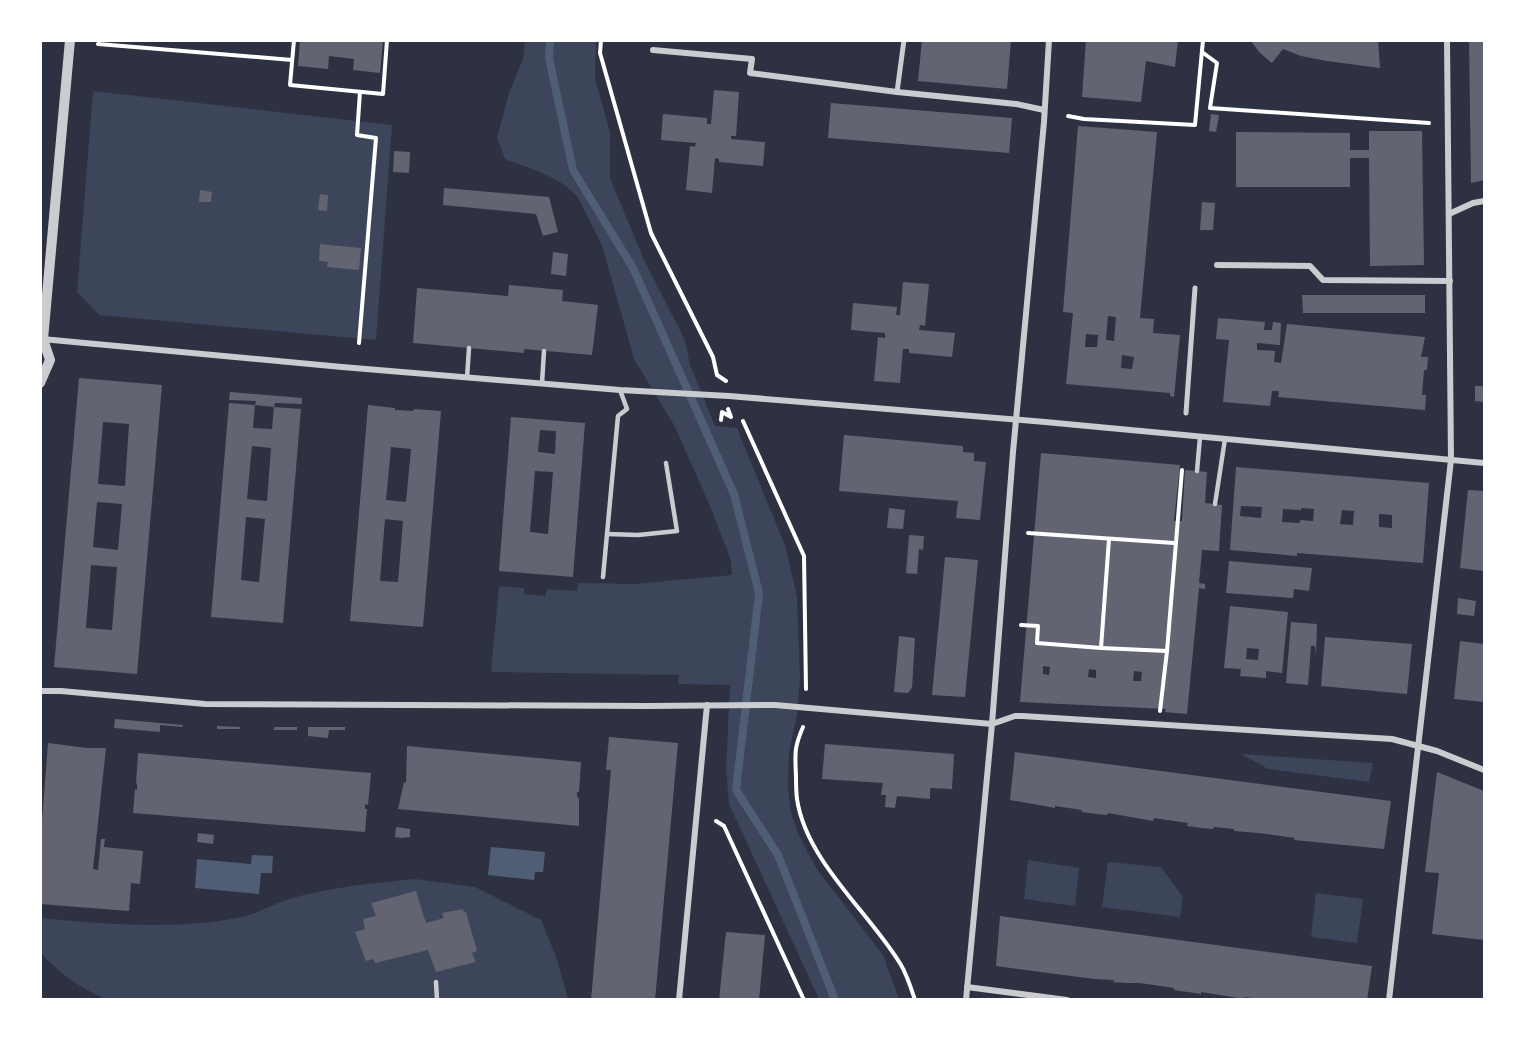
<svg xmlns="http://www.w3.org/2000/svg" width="1525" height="1040" font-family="'PT Sans Narrow',sans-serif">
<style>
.green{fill:#3c4559}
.water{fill:#4f5d75}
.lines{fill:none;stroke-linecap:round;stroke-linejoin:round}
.stream{stroke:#4f5d75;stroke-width:8}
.building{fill:#626471;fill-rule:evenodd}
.path{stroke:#fff;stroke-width:4}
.service{stroke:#caccd0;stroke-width:4.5}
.pedestrian{stroke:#caccd0;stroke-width:5}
.minor{stroke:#caccd0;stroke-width:6}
.tertiary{stroke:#caccd0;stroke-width:10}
</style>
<rect width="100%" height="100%" fill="#2d3142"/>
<!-- green -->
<g class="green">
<path d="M525,41H596L595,78L610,132V178L644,260L685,340L690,365L715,426L737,428L786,548L797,597L800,678L797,715L789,752L788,787L791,813L799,835L816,868L883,955L899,999H819L729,804L726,769L730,685L678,684L679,675L491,672L499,586L524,588V594L545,596L547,589L577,591L578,583L634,584L732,575L731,560L710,506L674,425L634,359L602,245L579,199C563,177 529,169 505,159L497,138L509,93L523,59Z"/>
<polygon points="93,91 392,125 376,340 99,315 77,292"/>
<polygon points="1241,754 1373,763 1369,782 1268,769"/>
<polygon points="1028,860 1079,868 1075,906 1024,899"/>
<polygon points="1108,862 1161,867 1183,897 1180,917 1102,907"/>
<path d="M415,879L475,887L541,920L557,959L568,999H105C81,988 58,973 41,953L40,918C106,924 172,930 237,918C255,915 271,905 289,899C331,887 372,883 415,879Z"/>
<polygon points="1316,893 1363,899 1357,943 1311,937"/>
</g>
<!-- water -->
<g class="water">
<polygon points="491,847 545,852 543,872 535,872 534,880 488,875"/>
<polygon points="252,855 273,856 272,873 261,873 259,894 195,888 197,859 251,864"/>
</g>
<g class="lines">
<!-- stream -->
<polyline class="stream" points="550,40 549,58 573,170 633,268 734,494 759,593 736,790 778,855 835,1000"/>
</g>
<!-- building -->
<g class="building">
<polygon points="300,40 383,40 380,73 353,70 354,59 329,56 328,69 298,66"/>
<polygon points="922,40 1011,40 1007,89 918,81"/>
<polygon points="1086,40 1178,40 1175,67 1146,61 1141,102 1082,97"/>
<polygon points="1250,40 1378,40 1380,68 1327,61 1301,56 1283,49 1272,63 1260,53"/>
<polygon points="1469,40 1484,40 1484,180 1471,183"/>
<polygon points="714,90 739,92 736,136 731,136 731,139 765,142 763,166 719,162 719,159 715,158 712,193 686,190 690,146 695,147 696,143 661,140 663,114 707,118 707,124 711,124"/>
<polygon points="831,103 1012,118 1009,153 828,138"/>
<polygon points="1211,114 1219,115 1216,132 1209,131"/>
<path d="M1078,126L1157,132L1140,318L1154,319L1153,333L1180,335L1174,397L1170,396V393L1066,384L1073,313L1063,312ZM1108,316L1116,317L1114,341L1106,340ZM1086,334L1098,335L1097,347H1085ZM1122,355L1134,357L1132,369L1121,368Z"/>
<polygon points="1369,131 1422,131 1424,265 1370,266 1369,158 1350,158 1350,187 1236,187 1236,132 1350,133 1350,150 1369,150"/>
<polygon points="394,151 410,152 409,173 393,172"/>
<polygon points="444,188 549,197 558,232 543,236 536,214 443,205"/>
<polygon points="200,190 212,192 211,202 199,202"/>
<polygon points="320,194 328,195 327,211 318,210"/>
<polygon points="1202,202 1215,203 1213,230 1200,230"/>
<polygon points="320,244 361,248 359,270 327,267 328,262 319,261"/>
<polygon points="553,252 568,254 566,276 551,274"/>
<polygon points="903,282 929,284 925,326 920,325 919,330 955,333 952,357 909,353 909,349 903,349 900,383 874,381 878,337 885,338 885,333 851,330 853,303 897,307 896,315 900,315"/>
<polygon points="509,285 563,290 562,301 598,305 592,355 524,349 524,353 413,343 417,288 508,296"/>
<polygon points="1302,295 1425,295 1425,313 1303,313"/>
<polygon points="1218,318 1265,322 1264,330 1272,330 1273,322 1281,323 1280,345 1257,343 1257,350 1275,351 1274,362 1281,363 1287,324 1425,337 1421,357 1428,357 1427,370 1424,370 1422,395 1426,395 1425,410 1278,397 1279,391 1272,391 1270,406 1223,402 1229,340 1216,339"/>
<path d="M79,378L162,385L137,674L54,667ZM103,422L129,424L125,486L98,484ZM97,502L122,504L118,550L93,547ZM91,565L117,567L112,630L86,628Z"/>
<polygon points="1475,386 1484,386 1484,402 1475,401"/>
<polygon points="230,392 302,398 302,404 275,403 274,407 255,405 256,401 229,400"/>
<path d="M229,403L255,405L253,428L272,429L274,407L301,409L283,623L211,617ZM252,446L271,448L267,501L247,499ZM246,517L265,519L259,582L241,580Z"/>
<path d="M368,405L395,408V410L413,411L414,409L441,411L423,627L350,621ZM391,447L411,449L406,502L386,500ZM385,519L403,521L398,582L380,581Z"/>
<path d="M511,417L585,423L573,577L499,571ZM540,430L556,431L555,454L538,452ZM535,471L553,472L548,534L530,532Z"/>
<polygon points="844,435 963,446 963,452 974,453 974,461 986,462 980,520 956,518 958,501 839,491"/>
<path d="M1041,453L1180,465L1174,521H1182L1185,470L1207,472L1205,503L1222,505L1219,551L1202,550L1199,583L1205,584V589L1199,588L1187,714L1165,712L1166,709L1020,702ZM1043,666L1050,667L1049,675L1043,674ZM1089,669L1096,670V678L1088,677ZM1134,671L1142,672L1141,681H1133Z"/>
<path d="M1236,467L1429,483L1423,563L1297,553V556L1230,550ZM1241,506L1262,507L1261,518L1240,516ZM1301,508L1314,509L1313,521L1300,520V523L1282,522L1283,509L1301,510ZM1342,510L1354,511L1353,525L1340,524ZM1379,514L1392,515V528L1379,527Z"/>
<polygon points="1468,490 1484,491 1484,571 1460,568"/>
<polygon points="889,508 905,510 903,529 887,528"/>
<polygon points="909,535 924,536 923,550 919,549 917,574 906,573"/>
<polygon points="945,557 978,560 965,697 932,695"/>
<polygon points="1229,561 1312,568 1309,591 1294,589 1293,598 1226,593"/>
<polygon points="1458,598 1476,601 1474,616 1457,614"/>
<path d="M1230,606L1288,612L1282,673L1266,671V678L1240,676L1241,669L1224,668ZM1247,648L1259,649L1258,660L1246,659Z"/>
<polygon points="1291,622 1317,624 1316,656 1315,646 1311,646 1308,685 1286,683"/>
<polygon points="899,636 915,638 912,688 908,693 894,692"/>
<polygon points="1325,637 1412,644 1407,694 1321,686"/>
<polygon points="1460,641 1484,644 1484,702 1454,699"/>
<polygon points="115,719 183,725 182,727 160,725 160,732 114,728"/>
<polygon points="217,726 240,727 240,729 217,729"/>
<rect x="274" y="727" width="23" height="3"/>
<polygon points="308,727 345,727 345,730 329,730 328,738 308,736"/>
<polygon points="609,737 678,743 655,1000 591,1000 611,770 606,770"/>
<polygon points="48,743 87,748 106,748 93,869 98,870 101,839 105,839 104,847 143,851 140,884 131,883 129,911 40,904 40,846"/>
<polygon points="825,744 954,754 952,789 930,788 930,799 897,796 895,808 885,807 886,795 881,795 883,783 822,779"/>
<polygon points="407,746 581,762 579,792 577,792 577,797 579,798 579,826 398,809 404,782 406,783"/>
<polygon points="1015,752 1391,801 1384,849 1294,840 1295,838 1259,833 1234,831 1234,829 1214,827 1213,829 1201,828 1187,826 1188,823 1154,818 1153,821 1108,813 1107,815 1097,814 1082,812 1082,810 1055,806 1055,808 1010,800"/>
<polygon points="138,753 371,773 368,805 365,804 365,809 367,809 365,832 133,813 135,789 137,790 137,784 136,783"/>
<polygon points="1437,772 1484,791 1484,940 1432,934 1439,873 1425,872"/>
<polygon points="396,827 410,829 410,837 401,838 395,837"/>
<polygon points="198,833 214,835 213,844 197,842"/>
<polygon points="416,891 426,923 444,918 442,913 463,909 464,912 466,912 477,951 472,953 476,962 436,972 428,950 375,963 373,959 366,961 355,932 365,929 363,919 376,916 371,903"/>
<polygon points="1000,916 1372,966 1367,1000 1264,1000 1245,997 1245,999 1201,992 1201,994 1174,990 1174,988 1140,983 1125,983 1113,982 1114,980 1094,979 996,966"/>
<polygon points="726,932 765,935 759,1000 719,1000"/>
</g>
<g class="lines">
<!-- path -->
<g class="path">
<polyline points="294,40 290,85 383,94 387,40"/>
<polyline points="601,40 600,53 651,233 713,357 717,375 726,381"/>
<polyline points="98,44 292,60"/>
<polyline points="1202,52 1217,63 1210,108 1429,123"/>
<polyline points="1068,116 1084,119 1195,125 1203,40"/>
<polyline points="359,343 376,138 357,135 360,92"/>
<polyline points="721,420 722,412 731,417 728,409"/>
<polyline points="743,421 804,556 806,689"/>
<polyline points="1028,533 1174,543"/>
<polyline points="1021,625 1038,626 1037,643 1101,648 1109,539"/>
<polyline points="1101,648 1167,651 1182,470"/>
<polyline points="1160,711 1167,651"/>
<path d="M803,727C794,748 795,753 796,776C796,783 796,791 797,799C806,861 870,913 901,965C907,975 911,988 915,1000"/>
<polyline points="716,821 724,826 804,1000"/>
</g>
<!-- service -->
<g class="service">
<polyline points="467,378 469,348"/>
<polyline points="542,383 544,351"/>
<polyline points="1197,471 1200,437"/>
<polyline points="1215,504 1225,439"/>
<polyline points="607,534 638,535 677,531 666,463"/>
<polyline points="603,577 618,416 627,409 620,390"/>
<polyline points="436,982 437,1000"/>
</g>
<!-- pedestrian -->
<g class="pedestrian">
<polyline points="897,92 904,40"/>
<polyline points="1186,413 1195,288"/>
</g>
<!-- minor -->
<g class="minor">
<polyline points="653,50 752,59 750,73 897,92 1016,104 1044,110"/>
<polyline points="1449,214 1473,203 1484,201"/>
<polyline points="1217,265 1310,266 1323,280 1450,281"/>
<polyline points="42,339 342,367 620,390 729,396 1045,422 1484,463"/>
<polyline points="40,691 61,691 205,704 647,706 775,705 992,724 1015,716 1022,716 1392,739 1437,751 1484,770"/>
<polyline points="967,987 1067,1000"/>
<polyline points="679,1000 707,705"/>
<polyline points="966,1000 992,724 1013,452 1044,122 1049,40"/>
<polyline points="1389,1000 1451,460 1447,40"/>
</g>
<!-- tertiary -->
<polyline class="tertiary" points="40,383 50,360 43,339 70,40"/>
</g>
<!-- border -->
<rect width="1525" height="1040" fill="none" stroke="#ffffff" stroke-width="84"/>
</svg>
